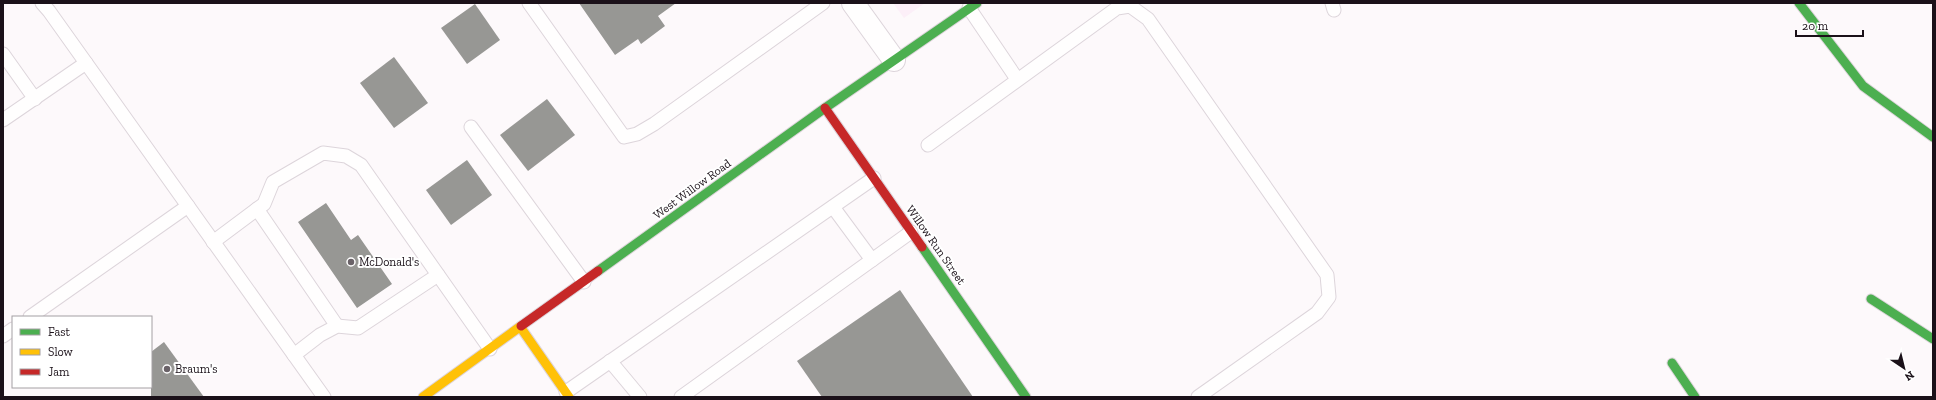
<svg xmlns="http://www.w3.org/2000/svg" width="1936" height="400" font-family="'Zilla Slab',serif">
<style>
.built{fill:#fceff8}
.building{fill:#979794}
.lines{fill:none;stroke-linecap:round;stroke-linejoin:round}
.lane-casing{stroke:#ddd5db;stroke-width:15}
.street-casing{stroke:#ddd5db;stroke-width:24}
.fast-casing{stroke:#ddd5db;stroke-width:11}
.slow-casing{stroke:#ddd5db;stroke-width:11}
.jam-casing{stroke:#ddd5db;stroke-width:11}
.lane{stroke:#fffefe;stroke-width:13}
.street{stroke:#fffefe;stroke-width:22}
.fast{stroke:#4caf50;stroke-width:9}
.slow{stroke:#ffc107;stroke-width:9}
.jam{stroke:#c62828;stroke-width:9}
.poi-dot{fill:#6a6268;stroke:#fff;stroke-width:1.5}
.labels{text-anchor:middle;stroke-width:4;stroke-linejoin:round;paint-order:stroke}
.street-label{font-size:12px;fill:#1b1119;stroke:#fff}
.poi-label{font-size:12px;fill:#1b1119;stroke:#fff;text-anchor:start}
</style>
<rect width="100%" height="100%" fill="#fdf9fb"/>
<!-- built -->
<polygon class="built" points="893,3 925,3 904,18"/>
<!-- building -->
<g class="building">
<polygon points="579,3 676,3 658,16 665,26 641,44 638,39 615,55"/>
<polygon points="475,4 500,40 467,64 441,28"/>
<polygon points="394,57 428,103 394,128 360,83"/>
<polygon points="547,99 575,135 528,171 500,135"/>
<polygon points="467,160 492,195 451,225 426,190"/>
<polygon points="326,203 351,240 358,235 392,284 357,308 298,222"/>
<polygon points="900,290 973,397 822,397 797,361"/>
<polygon points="164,342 204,397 151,397 151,352"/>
</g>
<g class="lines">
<defs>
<g id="lane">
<polyline points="42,3 49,11 324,397"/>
<polyline points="529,3 624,137 637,134 654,124 823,3"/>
<polyline points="1332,3 1334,10"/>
<polyline points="969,8 1017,79"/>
<polyline points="3,54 35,99"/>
<polyline points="3,120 86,63"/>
<polyline points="471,127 584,282"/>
<polyline points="928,145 1117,8 1130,6 1148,19 1327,275 1329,297 1317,313 1198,397"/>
<polyline points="833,207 872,260"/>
<polyline points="257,209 337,326"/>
<polyline points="213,242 264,204 273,182 323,153 346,156 361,165 490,349"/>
<polyline points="30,317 188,206"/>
<polyline points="3,336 13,329"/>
<polyline points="294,355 320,335 337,326 358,328 438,275"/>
<polyline points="610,361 640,397"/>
<polyline points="566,392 874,178"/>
<polyline points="681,397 911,232"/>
</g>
<polyline id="street" points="853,3 894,60"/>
<g id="fast">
<polyline points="1799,3 1863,86 1933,137"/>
<polyline points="922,247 1026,397"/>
<polyline points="598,271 825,108 977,3"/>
<polyline points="1871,299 1933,339"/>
<polyline points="1672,363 1695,397"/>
</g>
<g id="slow">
<polyline points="521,328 569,397"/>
<polyline points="423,397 521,326"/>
</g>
<g id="jam">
<polyline points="825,108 922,247"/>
<polyline points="521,326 598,271"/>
</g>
</defs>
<!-- lane casing -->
<use href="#lane" class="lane-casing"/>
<!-- street casing -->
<use href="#street" class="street-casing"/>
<!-- fast casing -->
<use href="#fast" class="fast-casing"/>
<!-- slow casing -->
<use href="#slow" class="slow-casing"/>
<!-- jam casing -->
<use href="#jam" class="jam-casing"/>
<!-- lane -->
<use href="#lane" class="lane"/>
<!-- street -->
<use href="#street" class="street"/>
<!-- fast -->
<use href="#fast" class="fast"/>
<!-- slow -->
<use href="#slow" class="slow"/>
<!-- jam -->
<use href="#jam" class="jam"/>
</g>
<!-- markers -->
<g class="poi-dot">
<circle cx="351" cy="262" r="4"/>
<circle cx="167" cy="369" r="4"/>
</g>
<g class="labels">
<!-- street labels -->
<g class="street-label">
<text transform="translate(692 189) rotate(-36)" y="4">West Willow Road</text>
<text transform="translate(936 245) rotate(55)" y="4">Willow Run Street</text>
</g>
<!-- poi labels -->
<g class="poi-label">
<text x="359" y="266">McDonald's</text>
<text x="175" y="373">Braum's</text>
</g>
</g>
<!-- border -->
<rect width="1936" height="400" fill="none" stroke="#1b1119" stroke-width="8"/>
<!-- legend -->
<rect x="12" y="316" width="140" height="72" fill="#ffffff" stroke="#a4a0a3"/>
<rect x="20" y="329" width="20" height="6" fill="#4caf50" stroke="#a4a0a3"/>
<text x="48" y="336" font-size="12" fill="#1b1119">Fast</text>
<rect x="20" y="349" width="20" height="6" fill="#ffc107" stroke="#a4a0a3"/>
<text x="48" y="356" font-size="12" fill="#1b1119">Slow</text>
<rect x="20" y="369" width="20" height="6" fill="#c62828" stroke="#a4a0a3"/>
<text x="48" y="376" font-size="12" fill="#1b1119">Jam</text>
<!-- north arrow -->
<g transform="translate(1904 368) rotate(145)" stroke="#ffffff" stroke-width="3" paint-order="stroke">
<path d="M0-3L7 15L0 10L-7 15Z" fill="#1b1119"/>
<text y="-6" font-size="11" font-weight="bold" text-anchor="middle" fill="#1b1119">N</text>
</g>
<!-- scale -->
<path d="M1796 30v6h67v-6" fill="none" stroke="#1b1119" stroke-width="2"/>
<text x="1802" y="30" font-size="12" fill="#1b1119" stroke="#ffffff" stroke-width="3" paint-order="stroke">20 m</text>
</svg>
